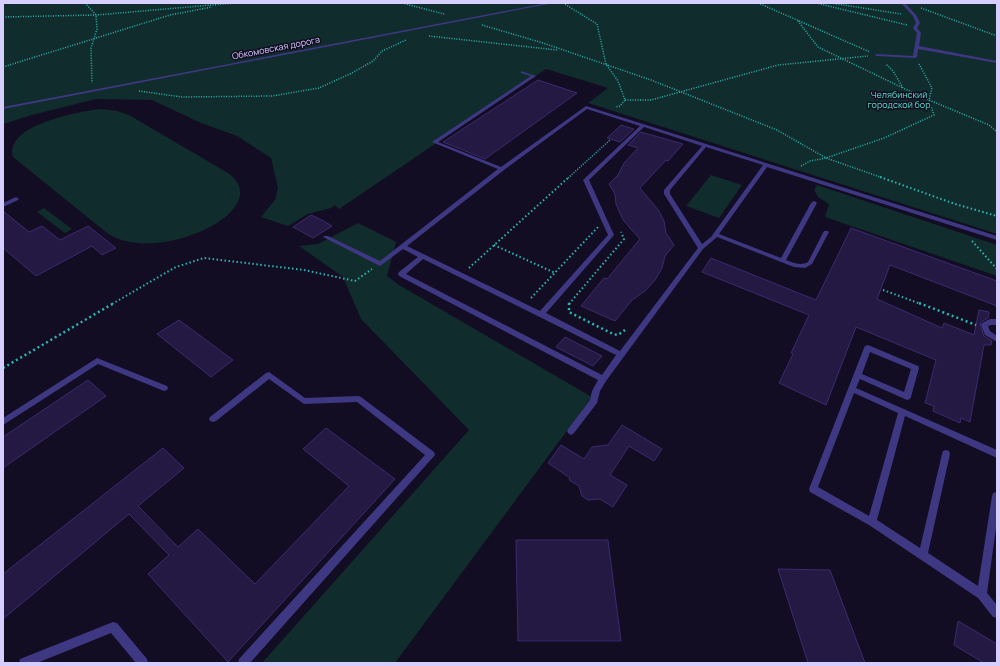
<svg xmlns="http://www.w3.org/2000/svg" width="1000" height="666" font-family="Manrope,sans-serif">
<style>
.green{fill:#102c2c}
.building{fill:#231943;stroke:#3b2b6f}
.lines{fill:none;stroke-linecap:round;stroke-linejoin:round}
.path-far2{stroke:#2cb5b2;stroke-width:1.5;stroke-dasharray:1 1.5;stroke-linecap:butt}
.path-far1{stroke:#2cb5b2;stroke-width:2;stroke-dasharray:1.5 2.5;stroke-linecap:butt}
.path{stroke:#2cb5b2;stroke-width:2.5;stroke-dasharray:2 3;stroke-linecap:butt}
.lane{fill:#3e3782;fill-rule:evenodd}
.labels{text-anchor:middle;stroke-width:3;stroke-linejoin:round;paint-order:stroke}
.far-street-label{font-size:9px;fill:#d6ceff;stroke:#120d22}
.far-park-label{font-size:9px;fill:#59e0c4;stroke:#120d22}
</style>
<rect width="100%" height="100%" fill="#120d22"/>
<!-- green -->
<g class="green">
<polygon points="3,3 997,3 997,234 588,103 608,88 546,69 339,209 335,205 331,208 308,214 288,226 261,217 275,200 278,188 271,158 237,136 201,123 152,100 96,99 32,115 3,124"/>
<path d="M101,109L117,111L129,115L228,173C279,210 156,267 107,233L13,157C3,125 81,111 101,109Z"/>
<polygon points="711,175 742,185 719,218 686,206"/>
<polygon points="817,185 997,245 997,276 825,217 829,204 818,197 814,190"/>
<polygon points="44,208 72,229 65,233 37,212"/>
<polygon points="358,223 396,242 387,276 399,285 592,397 395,663 262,663 469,430 361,319 343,277 299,246 318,244"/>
</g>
<!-- building -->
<g class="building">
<polygon points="538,80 577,93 485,159 443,142"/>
<polygon points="621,125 634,129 620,142 607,138"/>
<polygon points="641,132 683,144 668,161 666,160 640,188 659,211 664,221 666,233 674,245 665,256 662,268 655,280 645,291 632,300 615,321 581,306 604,278 607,279 640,239 623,220 616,204 615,194 609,184 618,175 624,163 638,148 628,145"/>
<polygon points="3,211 29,232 42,226 60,240 88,226 116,248 102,255 92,246 36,276 3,248"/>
<polygon points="311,215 320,219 332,226 313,238 293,227"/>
<polygon points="851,228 997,281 997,306 890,265 877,299 942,328 944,323 974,335 979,310 989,312 988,318 981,322 980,324 984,336 992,341 991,345 984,345 970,422 961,418 960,423 933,411 934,406 925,403 936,360 856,327 826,405 779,383 793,354 791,353 809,315 702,272 711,258 816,300"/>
<polygon points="179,320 233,360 211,377 157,334"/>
<polygon points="565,337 602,356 593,366 556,347"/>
<polygon points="88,380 106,396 3,468 3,437"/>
<polygon points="622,425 662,449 654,461 629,446 610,475 627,485 613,507 600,499 588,500 582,496 579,486 569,480 570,478 548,463 561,445 584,459 592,447 608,445"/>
<polygon points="326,428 395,479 228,662 148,574 169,555 129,514 3,619 3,574 163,448 184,468 138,506 178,547 198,529 255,584 349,486 303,449"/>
<polygon points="516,540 608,540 621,641 518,641"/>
<polygon points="778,569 830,570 865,663 808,663"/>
<polygon points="958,621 997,644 997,663 984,663 954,645"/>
</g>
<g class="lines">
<!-- path-far2 -->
<g class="path-far2">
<polyline points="85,3 96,15 97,29 91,48 92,83"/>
<polyline points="402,3 444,14"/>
<polyline points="563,3 597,24 606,64 618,81 625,100 620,106 616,107"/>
<polyline points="758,3 870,52"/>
<polyline points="786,3 796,3"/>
<polyline points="816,3 907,25"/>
<polyline points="831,3 901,14"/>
<polyline points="921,8 997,36"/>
<polyline points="3,17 96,15 235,3"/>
<polyline points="798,21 818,47 903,88"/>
<polyline points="482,25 543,43 651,80 777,130 826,158 883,178"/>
<polyline points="429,36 557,50"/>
<polyline points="919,64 932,88 929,100 989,125 997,132"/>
<polyline points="3,67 170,15 212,7"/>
<polyline points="139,91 182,97 272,96 319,88 352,73 373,61 382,51 406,40"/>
<polyline points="625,100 651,100 778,65 868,56"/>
<polyline points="801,166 810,161 826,158 884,138 934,115 929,100 903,88 893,71 886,64"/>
<polyline points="568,178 610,140"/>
</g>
<!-- path-far1 -->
<g class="path-far1">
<polyline points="880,177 955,204 997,216"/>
<polyline points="972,241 997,269"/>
<polyline points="494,245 555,273"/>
<polyline points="469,268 569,177"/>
<polyline points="883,290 921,304"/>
<polyline points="531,298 598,227"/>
<polyline points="112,304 176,267 204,258 304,270 355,281 372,269"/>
<polyline points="569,304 624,239 621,232"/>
</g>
<!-- path -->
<g class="path">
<polyline points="569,303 569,312 613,334 618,335 625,330"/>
<polyline points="919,303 976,325"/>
<polyline points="3,368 114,303"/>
</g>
<!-- lane -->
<g class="lane">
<polygon points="547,3 554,3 3,109 3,107"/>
<polygon points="901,3 905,3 916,15 920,23 917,28 921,33 919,46 997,61 997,63 918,49 917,57 915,58 876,56 875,55 877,54 913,56 917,33 913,28 916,23 913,16"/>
<path d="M521,71L536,76L438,142L501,167L586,106L997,236V240L767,167L719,234L781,258L811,203L814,201L816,202L817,203L786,260C794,263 800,266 808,262L824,231H828L829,232L812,264L805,268L794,267L717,237L703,249L606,381L600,391L597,403L574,433L571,435L568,433L567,431L568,429L590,400L592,391L598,380L399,276L398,274L399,272L418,257L403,249L380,266L323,237L324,236H328L380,261L498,169L432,142L531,76L521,73ZM587,109L640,126L583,180L608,235L540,311L407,246L504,170ZM644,127L702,146L664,190V194L698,248L620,351L546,313L614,235L589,180ZM706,147L763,165L711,237L702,244L670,194V190ZM423,259L616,355L602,375L406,274Z"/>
<polygon points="16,197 19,199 18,200 3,207 3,203"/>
<polygon points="990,319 997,319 997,325 991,325 988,326 990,331 997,336 997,342 985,335 981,325 982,323"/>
<path d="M868,345L918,366L919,368L911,397L910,399L907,400L860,379L856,388L997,450V458L905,416L877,520L920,548L942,454L943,451L946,450L949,451L950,454L928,553L978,586L992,496L993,493L997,492V521L987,593L997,605V618L993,617L978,598L869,525L810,492L809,489L864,348L865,346ZM870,352L911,369L904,392L862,374ZM854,393L898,413L869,516L818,487Z"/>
<polygon points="97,358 167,386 168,388 167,390 164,391 98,364 3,425 3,418"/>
<polygon points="269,372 305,398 358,396 361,397 434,452 435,455 250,663 238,663 239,659 425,455 357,402 304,404 269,379 216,421 213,422 210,421 209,419 210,417 266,373"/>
<polygon points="113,622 117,623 147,659 148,663 136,663 111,633 37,663 19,663 20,659"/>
</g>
</g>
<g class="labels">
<!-- far-street labels -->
<g class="far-street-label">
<text transform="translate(276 48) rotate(-11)" y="3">Обкомовская дорога</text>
</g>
<!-- far-park labels -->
<g class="far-park-label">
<text x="899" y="98">Челябинский<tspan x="899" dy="10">городской бор</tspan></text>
</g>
</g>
<!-- border -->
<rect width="1000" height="666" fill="none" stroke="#d6ceff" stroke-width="8"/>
</svg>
